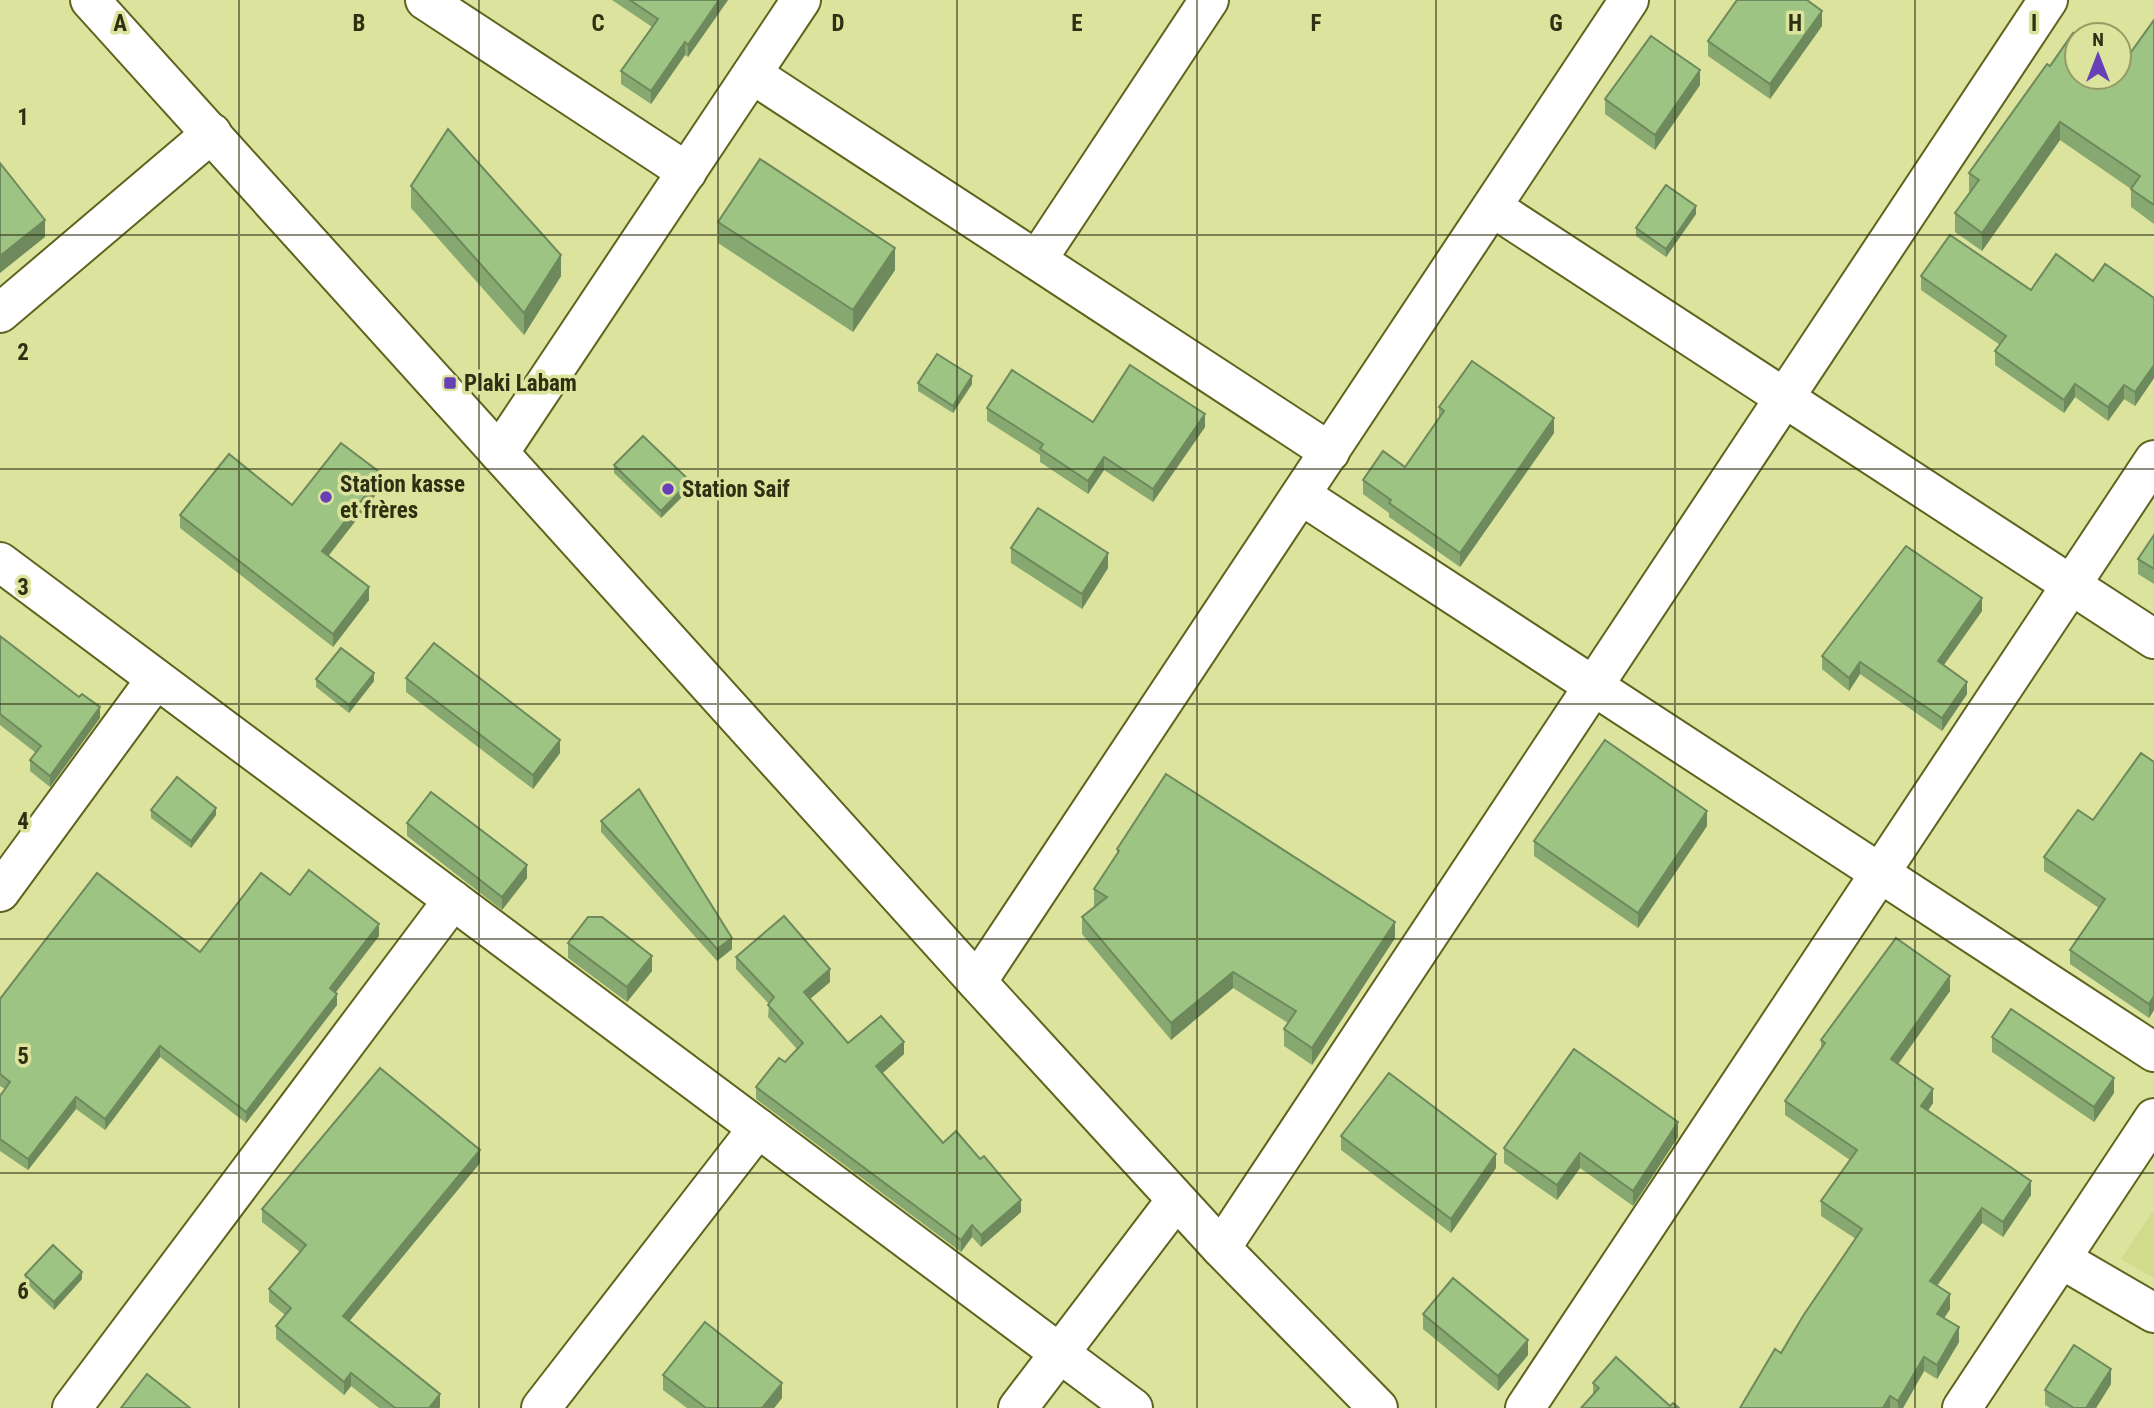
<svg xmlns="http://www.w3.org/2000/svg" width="2154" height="1408" font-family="'Roboto Condensed',sans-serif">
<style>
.built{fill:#d2da8b}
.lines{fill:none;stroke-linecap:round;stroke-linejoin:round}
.street-casing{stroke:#5e631d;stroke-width:42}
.highway-casing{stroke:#5e631d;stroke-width:42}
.street{stroke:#fff;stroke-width:38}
.highway{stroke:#fff;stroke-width:38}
.wall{fill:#87a971}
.shaded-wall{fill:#6e895c}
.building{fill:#9dc483;stroke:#6e895c;stroke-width:2}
.grid{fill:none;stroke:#2d3013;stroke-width:2;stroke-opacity:0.55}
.poi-dot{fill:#6740b8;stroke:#dbe39c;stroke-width:2.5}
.labels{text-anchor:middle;stroke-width:7;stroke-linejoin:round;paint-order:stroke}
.poi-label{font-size:23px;font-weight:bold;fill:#2d3013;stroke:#dbe39c;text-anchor:start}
.grid-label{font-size:23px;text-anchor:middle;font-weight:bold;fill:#2d3013;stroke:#dbe39c;stroke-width:7;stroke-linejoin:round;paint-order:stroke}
</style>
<rect width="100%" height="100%" fill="#dbe39c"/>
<!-- built -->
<polygon class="built" points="2154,1210 2154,1278 2121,1259"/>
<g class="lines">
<defs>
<g id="street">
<polyline points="425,0 687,172"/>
<polyline points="752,74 1330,452"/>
<polyline points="1492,207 2154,639"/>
<polyline points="1037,260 1209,0"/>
<polyline points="0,313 212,133"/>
<polyline points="499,453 801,0"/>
<polyline points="1301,495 2154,1052"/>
<polyline points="0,562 1133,1408"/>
<polyline points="0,892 156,679"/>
<polyline points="977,982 1629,0"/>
<polyline points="1221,1248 2048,0"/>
<polyline points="2061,1259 2154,1313"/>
<polyline points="72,1408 453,900"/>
<polyline points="541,1408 758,1128"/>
<polyline points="1018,1408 1176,1200"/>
<polyline points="1525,1408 2154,460"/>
<polyline points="1962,1408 2154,1118"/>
</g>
<polyline id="highway" points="90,0 977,982 1221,1248 1378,1408"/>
</defs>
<!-- street casing -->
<use href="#street" class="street-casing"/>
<!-- highway casing -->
<use href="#highway" class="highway-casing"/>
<!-- street -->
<use href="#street" class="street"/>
<!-- highway -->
<use href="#highway" class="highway"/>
</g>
<!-- wall -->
<g class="wall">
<polygon points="612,0 728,0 688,57 685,55 651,104 621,84 621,71 652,27"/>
<polygon points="2154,20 2154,224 2131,207 2131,189 2060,140 1982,251 1955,232 1955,213 1970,192 1969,191 1969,173 2050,66 2121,66"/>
<polygon points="1822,26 1770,99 1708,56 1708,41"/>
<polygon points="1700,85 1655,150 1605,114 1605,99"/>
<polygon points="411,186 561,276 524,335 411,208"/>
<polygon points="1696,214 1666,257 1636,236 1636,228"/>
<polygon points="718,222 895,270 853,332 718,243"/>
<polygon points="1921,276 2031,290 2093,281 2154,298 2154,378 2135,406 2124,399 2108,421 2075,397 2064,413 1995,365 1995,351 2000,345 1921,290"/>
<polygon points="918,383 972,384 953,413 918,391"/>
<polygon points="1439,407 1554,433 1460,567 1389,517 1389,513 1363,494 1363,480 1405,467 1439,419"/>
<polygon points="987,408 1093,422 1205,427 1153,502 1104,470 1088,494 1040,462 1040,455 987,421"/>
<polygon points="614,465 690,489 661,518 614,473"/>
<polygon points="382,487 328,556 369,600 333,647 180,528 180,515 292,505"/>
<polygon points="2154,535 2154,584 2138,574 2138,559"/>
<polygon points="1011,548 1108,568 1082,609 1011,563"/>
<polygon points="1982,611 1944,665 1967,694 1942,731 1860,674 1849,691 1822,669 1822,656"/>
<polygon points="0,636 100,718 50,787 30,771 30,760 36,753 0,725"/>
<polygon points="406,678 560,753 533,789 406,692"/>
<polygon points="316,679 374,681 349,713 316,687"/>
<polygon points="2154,762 2154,1010 2149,1018 2070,964 2070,950 2099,908 2044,871 2044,857 2093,820"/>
<polygon points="151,810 216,815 191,848 151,818"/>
<polygon points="601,821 732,949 717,961 601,832"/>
<polygon points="407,823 527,878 502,910 407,836"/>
<polygon points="1707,826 1638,928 1534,856 1534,841"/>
<polygon points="1117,849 1395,938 1312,1065 1284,1046 1284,1029 1288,1023 1233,988 1171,1040 1082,934 1082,917 1096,906 1094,906 1094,889 1117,855"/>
<polygon points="379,936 335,992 337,1005 246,1123 160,1057 105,1130 76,1109 28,1170 0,1151 0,1096 5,1089 0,1086 0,999 200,952"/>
<polygon points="568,943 652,971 627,1002 568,958"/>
<polygon points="736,957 830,982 810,999 848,1043 904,1054 882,1073 943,1143 1021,1212 981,1247 972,1237 961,1252 756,1099 756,1087 785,1062 797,1049 768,1017 769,1004 736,969"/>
<polygon points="1950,991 1898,1064 1933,1103 1928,1111 2031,1195 2003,1237 1982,1223 1937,1286 1950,1309 1944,1318 1959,1342 1937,1379 1924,1371 1903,1408 1740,1408 1781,1353 1856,1239 1821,1216 1821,1201 1850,1160 1785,1115 1785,1101 1821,1049 1821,1040"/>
<polygon points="1992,1037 2114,1093 2094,1122 1992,1052"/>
<polygon points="1341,1136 1496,1168 1451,1233 1341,1150"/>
<polygon points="1678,1137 1633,1206 1580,1168 1557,1200 1504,1163 1504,1148"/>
<polygon points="480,1163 349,1321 440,1407 439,1408 379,1408 351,1386 344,1395 276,1339 276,1326 285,1315 269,1302 269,1289 300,1252 262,1222 262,1209"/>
<polygon points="25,1275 82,1279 54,1310 25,1282"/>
<polygon points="1423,1314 1528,1355 1498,1391 1423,1329"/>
<polygon points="663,1375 782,1398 774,1408 687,1408 663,1390"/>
<polygon points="1593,1383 1670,1406 1593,1395"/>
<polygon points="2111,1384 2096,1408 2050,1408 2045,1405 2045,1390"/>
</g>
<!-- shaded-wall -->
<g class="shaded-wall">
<polygon points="719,0 728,0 688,57 688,45"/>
<polygon points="1822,11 1822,26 1770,99 1770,84"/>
<polygon points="685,42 685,55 651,104 651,91"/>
<polygon points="1700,70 1700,85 1655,150 1655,135"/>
<polygon points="2060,122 2060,140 1982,251 1982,233"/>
<polygon points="1696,206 1696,214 1666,257 1666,249"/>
<polygon points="45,220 45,237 0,273 0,256"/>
<polygon points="895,248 895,270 853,332 853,310"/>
<polygon points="561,255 561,276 524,335 524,313"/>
<polygon points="2154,365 2154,378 2135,406 2135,392"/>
<polygon points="972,376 972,384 953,413 953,406"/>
<polygon points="2075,384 2075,397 2064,413 2064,400"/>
<polygon points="2124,385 2124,399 2108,421 2108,407"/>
<polygon points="1205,414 1205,427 1153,502 1153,489"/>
<polygon points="1554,418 1554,433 1460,567 1460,553"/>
<polygon points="1104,457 1104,470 1088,494 1088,481"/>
<polygon points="382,474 382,487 322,564 322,551"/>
<polygon points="690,481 690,489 661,518 661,511"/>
<polygon points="1108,553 1108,568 1082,609 1082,594"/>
<polygon points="369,587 369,600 333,647 333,634"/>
<polygon points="1982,598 1982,611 1938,673 1938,661"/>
<polygon points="1860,662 1860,674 1849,691 1849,678"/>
<polygon points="374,673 374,681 349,713 349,705"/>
<polygon points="1967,682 1967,694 1942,731 1942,718"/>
<polygon points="100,707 100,718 50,787 50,776"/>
<polygon points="560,740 560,753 533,789 533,775"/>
<polygon points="216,808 216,815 191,848 191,841"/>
<polygon points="1707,811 1707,826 1638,928 1638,913"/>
<polygon points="527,865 527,878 502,910 502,897"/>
<polygon points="1395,922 1395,938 1312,1065 1312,1048"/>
<polygon points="379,924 379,936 330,1000 330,988"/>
<polygon points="732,938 732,949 717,961 717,949"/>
<polygon points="652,956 652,971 627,1002 627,987"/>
<polygon points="830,969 830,982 804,1004 804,992"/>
<polygon points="1233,972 1233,988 1171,1040 1171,1023"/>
<polygon points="1950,976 1950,991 1891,1074 1891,1059"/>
<polygon points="337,994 337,1005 246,1123 246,1112"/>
<polygon points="2154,996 2154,1010 2149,1018 2149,1004"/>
<polygon points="904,1042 904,1054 876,1079 876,1066"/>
<polygon points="160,1046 160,1057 105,1130 105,1119"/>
<polygon points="2114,1078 2114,1093 2094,1122 2094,1107"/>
<polygon points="1933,1089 1933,1103 1921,1120 1921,1106"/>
<polygon points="76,1097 76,1109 28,1170 28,1159"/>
<polygon points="1678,1122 1678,1137 1633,1206 1633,1191"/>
<polygon points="480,1150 480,1163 343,1329 343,1316"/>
<polygon points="1580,1153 1580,1168 1557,1200 1557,1185"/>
<polygon points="1496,1154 1496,1168 1451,1233 1451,1219"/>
<polygon points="2031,1181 2031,1195 2003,1237 2003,1222"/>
<polygon points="1021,1200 1021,1212 981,1247 981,1235"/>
<polygon points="1982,1208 1982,1223 1930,1295 1930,1281"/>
<polygon points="972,1225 972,1237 961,1252 961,1240"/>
<polygon points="82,1272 82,1279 54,1310 54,1302"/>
<polygon points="1950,1294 1950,1309 1937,1329 1937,1314"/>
<polygon points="1959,1327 1959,1342 1937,1379 1937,1365"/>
<polygon points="1528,1340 1528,1355 1498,1391 1498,1376"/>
<polygon points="1924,1357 1924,1371 1903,1408 1898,1408 1898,1401"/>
<polygon points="2111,1369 2111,1384 2096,1408 2086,1408"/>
<polygon points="351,1373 351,1386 344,1395 344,1382"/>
<polygon points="782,1383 782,1398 774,1408 762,1408"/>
<polygon points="440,1394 440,1407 439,1408 429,1408"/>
<polygon points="1890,1396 1890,1408 1883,1408"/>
</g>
<!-- building -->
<g class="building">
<polygon points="630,0 719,0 688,45 685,42 651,91 621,71 658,19"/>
<polygon points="1737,0 1807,0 1822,11 1770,84 1708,41"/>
<polygon points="2154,20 2154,205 2131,189 2140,176 2060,122 1982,233 1955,213 1979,180 1969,173 2047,64 2050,66 2073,33 2077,36 2077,77 2119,77 2119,65 2121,66"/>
<polygon points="1651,36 1700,70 1655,135 1605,99"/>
<polygon points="448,129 561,255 524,313 411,186"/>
<polygon points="760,159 895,248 853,310 718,222"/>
<polygon points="0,163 45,220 0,256"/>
<polygon points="1666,185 1696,206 1666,249 1636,228"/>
<polygon points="1950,235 2031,290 2056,254 2093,281 2105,264 2154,298 2154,365 2135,392 2124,385 2108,407 2075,384 2064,400 1995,351 2006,336 1921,276"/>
<polygon points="937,354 972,376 953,406 918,383"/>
<polygon points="1472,361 1554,418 1460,553 1389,503 1391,500 1363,480 1383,451 1405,467 1444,411 1439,407"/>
<polygon points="1130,365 1205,414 1153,489 1104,457 1088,481 1040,449 1043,444 987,408 1012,370 1093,422"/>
<polygon points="643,436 690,481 661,511 614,465"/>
<polygon points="341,443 382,474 322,551 369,587 333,634 180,515 229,454 292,505"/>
<polygon points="1038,508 1108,553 1082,594 1011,548"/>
<polygon points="2154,535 2154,569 2138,559"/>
<polygon points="1906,546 1982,598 1938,661 1967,682 1942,718 1860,662 1849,678 1822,656"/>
<polygon points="0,636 79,697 82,694 100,707 50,776 30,760 41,746 0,714"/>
<polygon points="434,643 560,740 533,775 406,678"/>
<polygon points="341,648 374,673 349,705 316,679"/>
<polygon points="1605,740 1707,811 1638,913 1534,841"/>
<polygon points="2141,753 2154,762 2154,996 2149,1004 2070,950 2105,899 2044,857 2078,810 2093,820"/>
<polygon points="1166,774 1395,922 1312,1048 1284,1029 1296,1011 1233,972 1171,1023 1082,917 1107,897 1094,889 1119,851 1117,849"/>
<polygon points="177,777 216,808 191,841 151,810"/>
<polygon points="639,789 732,938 717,949 601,821"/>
<polygon points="431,792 527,865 502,897 407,823"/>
<polygon points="309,870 379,924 330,988 337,994 246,1112 160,1046 105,1119 76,1097 28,1159 0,1139 0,1096 10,1082 0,1074 0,999 97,873 200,952 261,873 290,895"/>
<polygon points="784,916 830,969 804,992 848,1043 881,1016 904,1042 876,1066 943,1143 956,1131 980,1159 984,1156 1021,1200 981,1235 972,1225 961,1240 756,1087 779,1058 785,1062 803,1043 768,1005 774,997 736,957"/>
<polygon points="588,917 602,917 652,956 627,987 568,943"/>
<polygon points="1896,938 1950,976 1891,1059 1933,1089 1921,1106 2031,1181 2003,1222 1982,1208 1930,1281 1950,1294 1937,1314 1959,1327 1937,1365 1924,1357 1898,1401 1890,1396 1883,1408 1740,1408 1775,1349 1781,1353 1803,1316 1862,1229 1821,1201 1857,1150 1785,1101 1825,1043 1821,1040"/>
<polygon points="2011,1009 2114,1078 2094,1107 1992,1037"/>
<polygon points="1574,1049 1678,1122 1633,1191 1580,1153 1557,1185 1504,1148"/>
<polygon points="380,1068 480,1150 343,1316 440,1394 429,1408 395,1408 351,1373 344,1382 276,1326 291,1308 269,1289 306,1245 262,1209"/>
<polygon points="1389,1073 1496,1154 1451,1219 1341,1136"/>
<polygon points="53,1245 82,1272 54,1302 25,1275"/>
<polygon points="1453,1278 1528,1340 1498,1376 1423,1314"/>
<polygon points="705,1322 782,1383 762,1408 706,1408 663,1375"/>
<polygon points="2074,1345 2111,1369 2086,1408 2074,1408 2045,1390"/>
<polygon points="1616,1357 1670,1406 1673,1403 1679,1408 1581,1408 1599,1388 1593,1383"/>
<polygon points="147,1374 190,1408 121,1408"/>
</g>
<!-- grid -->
<path class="grid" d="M239,0V1408M479,0V1408M718,0V1408M957,0V1408M1197,0V1408M1436,0V1408M1675,0V1408M1915,0V1408M0,235H2154M0,469H2154M0,704H2154M0,939H2154M0,1173H2154"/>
<!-- markers -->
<g class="poi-dot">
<rect x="443" y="376" width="14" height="14" rx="3.5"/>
<circle cx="668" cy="489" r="7"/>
<circle cx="326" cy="497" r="7"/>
</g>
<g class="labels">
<!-- poi labels -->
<g class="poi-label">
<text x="464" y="391">Plaki Labam</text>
<text x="340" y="492">Station kasse<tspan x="340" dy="26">et frères</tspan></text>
<text x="682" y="497">Station Saif</text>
</g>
</g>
<g class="grid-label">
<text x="120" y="31">A</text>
<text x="359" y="31">B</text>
<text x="598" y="31">C</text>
<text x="838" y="31">D</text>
<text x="1077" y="31">E</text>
<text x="1316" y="31">F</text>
<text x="1556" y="31">G</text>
<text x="1795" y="31">H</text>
<text x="2034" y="31">I</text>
<text x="23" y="125">1</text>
<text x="23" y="360">2</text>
<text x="23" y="595">3</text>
<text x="23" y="829">4</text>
<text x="23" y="1064">5</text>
<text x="23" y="1299">6</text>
</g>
<!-- north arrow -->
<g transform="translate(2098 56)"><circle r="33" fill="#dbe39c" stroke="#959b65" stroke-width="2"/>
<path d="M0-5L12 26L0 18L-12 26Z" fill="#6740b8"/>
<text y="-10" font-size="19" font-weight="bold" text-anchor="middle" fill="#2d3013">N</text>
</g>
</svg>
